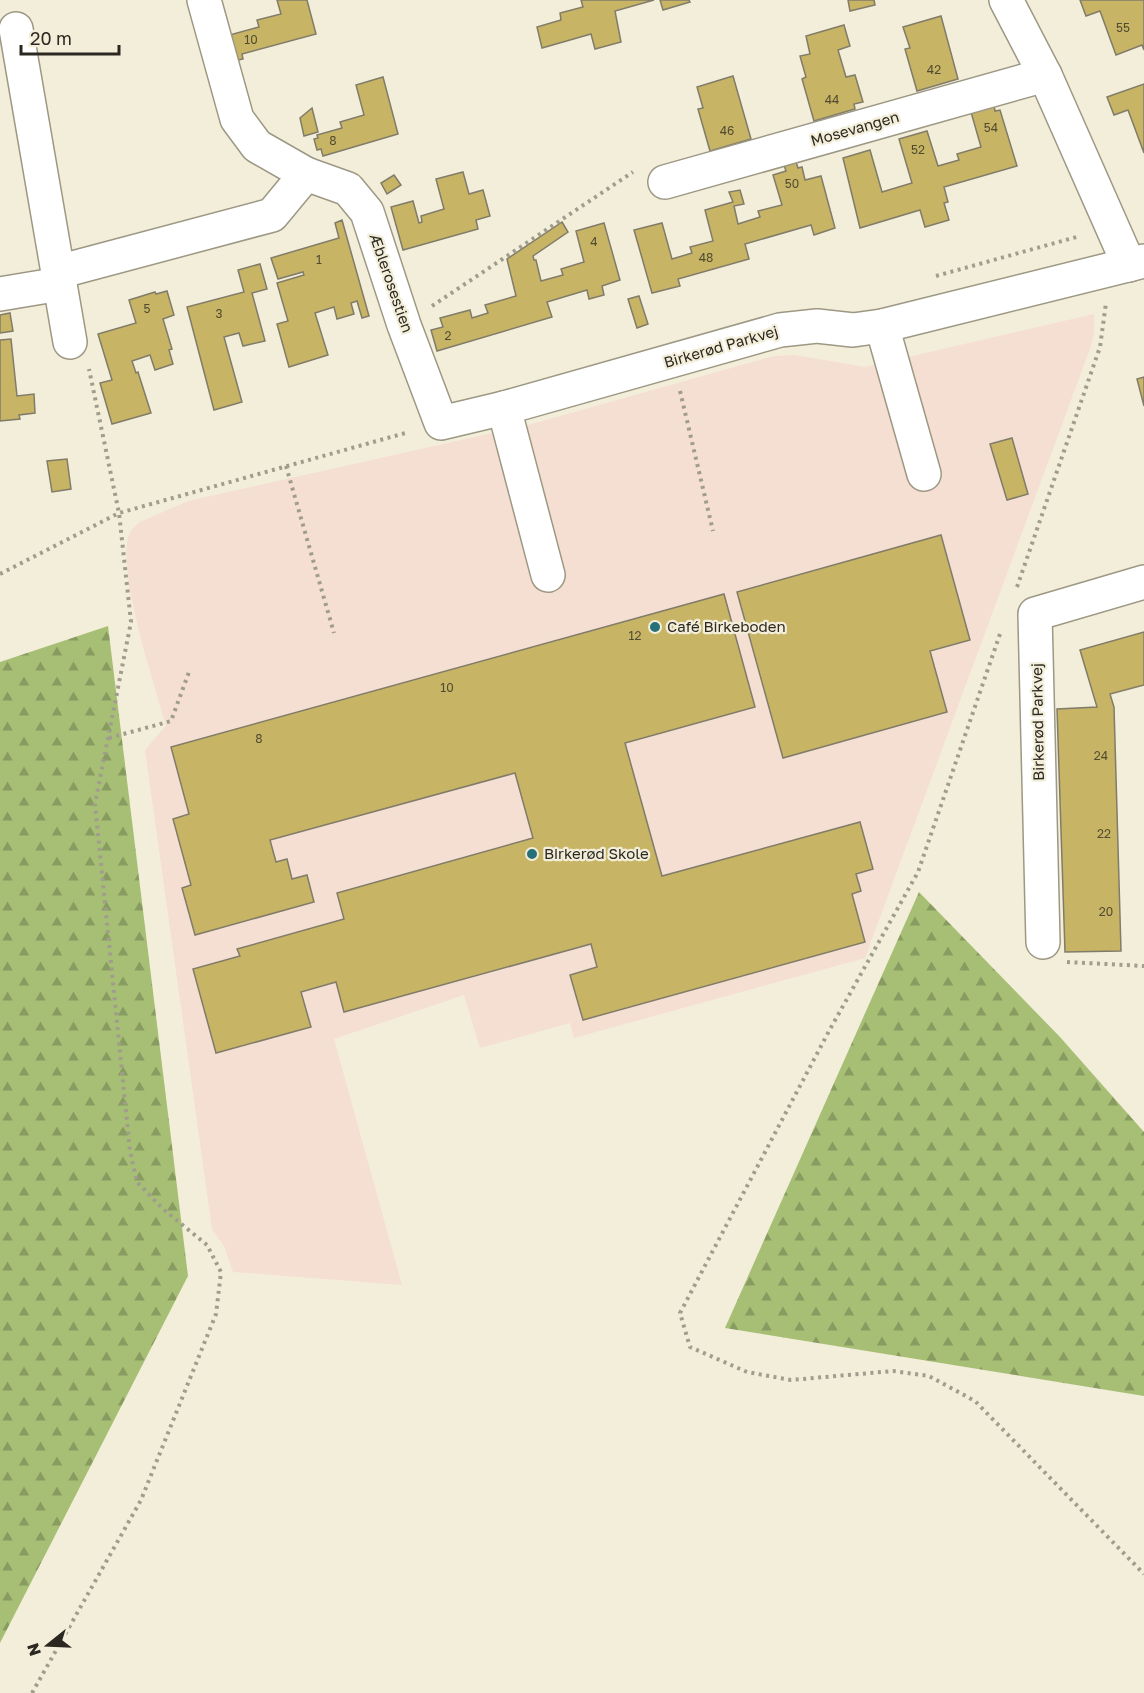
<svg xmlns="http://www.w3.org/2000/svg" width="1144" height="1693" font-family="'Golos Text',sans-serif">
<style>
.education{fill:#f5dfd2}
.forest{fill:url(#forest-firs)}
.building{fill:#c7b465;stroke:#817c69;stroke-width:1.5}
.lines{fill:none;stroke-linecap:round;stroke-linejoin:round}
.minor-casing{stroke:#9d9884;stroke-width:36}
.path{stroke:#a19d8d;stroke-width:4;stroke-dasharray:3 4.5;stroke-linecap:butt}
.minor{stroke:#fff;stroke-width:33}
.poi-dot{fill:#267077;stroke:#f3eed9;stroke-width:2}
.labels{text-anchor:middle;stroke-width:4.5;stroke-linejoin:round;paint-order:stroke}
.number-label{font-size:12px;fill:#514b31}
.street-label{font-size:15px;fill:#2a2820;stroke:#f3eed9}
.poi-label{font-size:15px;fill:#2a2820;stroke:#f3eed9;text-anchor:start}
</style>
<defs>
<pattern id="forest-firs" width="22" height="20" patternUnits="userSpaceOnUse" patternTransform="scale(1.5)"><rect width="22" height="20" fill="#a7bf75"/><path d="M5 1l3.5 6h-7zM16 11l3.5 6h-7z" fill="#889b60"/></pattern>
</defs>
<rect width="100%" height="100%" fill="#f3eed9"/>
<!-- education -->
<polygon class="education" points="1094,314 1094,333 1091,346 865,958 574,1038 570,1023 480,1048 464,995 334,1039 402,1285 233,1272 224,1246 212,1229 145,750 166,726 142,644 129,587 126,552 128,537 132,529 140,522 188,501 528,425 774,356 795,355 865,367"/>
<!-- forest -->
<g class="forest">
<polygon points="108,626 188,1276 0,1643 0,662"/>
<polygon points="919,892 1060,1037 1144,1132 1144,1396 725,1328"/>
</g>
<!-- building -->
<g class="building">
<polygon points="277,0 307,0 316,34 242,54 243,59 234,61 226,36 259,27 257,20 281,14"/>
<polygon points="581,0 654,0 615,11 621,42 595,49 591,34 542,48 537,27 561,20 560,13 583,7"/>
<polygon points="660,0 689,0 690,2 663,10"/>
<polygon points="848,0 874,0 875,5 850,11"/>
<polygon points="1080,0 1144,0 1144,50 1142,45 1116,55 1100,11 1086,16"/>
<polygon points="941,16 958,79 917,91 905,49 910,48 903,27"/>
<polygon points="844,25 850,46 838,50 846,77 855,75 863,102 854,104 855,109 814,121 802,79 806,77 800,56 810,54 806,36"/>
<polygon points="733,76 751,139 710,151 698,109 703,108 697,87"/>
<polygon points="383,77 398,134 323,156 321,149 317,150 314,139 318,138 317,135 342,128 340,122 364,115 356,85"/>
<polygon points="1144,84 1144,153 1128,110 1114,115 1107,97"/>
<polygon points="994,106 995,111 1000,110 1017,166 944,187 948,202 944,203 949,220 925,227 920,210 860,228 843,158 870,150 882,192 912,183 899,139 927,131 938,166 959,160 957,154 981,147 971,112"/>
<polygon points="312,108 318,132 304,136 300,118"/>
<polygon points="796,162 798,168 802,167 805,180 821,176 835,228 814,235 811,225 745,244 749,259 678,279 680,286 652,293 634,230 662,223 672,259 692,253 690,247 713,241 705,210 733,202 729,192 740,190 744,204 734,206 738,224 760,217 758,211 782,205 773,175 786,171 784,165"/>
<polygon points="463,172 469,194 483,190 490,216 476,220 478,229 403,250 391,207 413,201 419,223 422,222 421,216 444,209 436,179"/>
<polygon points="394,175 401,185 387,194 381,183"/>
<polygon points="342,220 369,316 362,318 357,301 351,303 354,314 337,319 334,307 315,313 328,355 289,367 277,324 288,321 277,283 304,275 303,272 278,279 271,258 339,238 335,223"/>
<polygon points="562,222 568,232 533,256 534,260 536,260 541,281 563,275 561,269 584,262 576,231 604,223 620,280 602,286 604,295 589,299 587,290 547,302 552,317 437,351 431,330 443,327 440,318 470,310 472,318 488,313 485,305 516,296 507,259"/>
<polygon points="260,264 267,289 252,293 265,341 243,346 239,333 224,337 242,402 214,410 187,307 244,292 238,270"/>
<polygon points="167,291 174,315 163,319 172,349 169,350 173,364 155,370 150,355 132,361 136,373 138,372 151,413 112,424 100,383 112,380 98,334 136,323 129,300 155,292 156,294"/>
<polygon points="639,296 648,324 637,328 628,299"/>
<polygon points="10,313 13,331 0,333 0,315"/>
<polygon points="11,339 17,396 34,394 35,413 19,415 20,419 0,421 0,340"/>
<polygon points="1144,377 1144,406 1137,379"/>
<polygon points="1012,438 1028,494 1007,500 990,444"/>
<polygon points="67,459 71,489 52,492 47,461"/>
<polygon points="941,535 970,640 930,651 947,712 783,758 737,592"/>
<polygon points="724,594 755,707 625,743 662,876 860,822 873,869 856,874 861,891 852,894 865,942 583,1020 570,975 597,967 591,944 344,1012 336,982 301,992 311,1027 216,1053 193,969 240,956 237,949 344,919 337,893 533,838 515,773 270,840 276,862 287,859 292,879 307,875 314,902 195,935 182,888 191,885 173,819 189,814 171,747"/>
<polygon points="1144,632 1144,685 1110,694 1114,707 1121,951 1065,952 1057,709 1097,707 1080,650"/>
</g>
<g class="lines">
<defs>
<g id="minor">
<polyline points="204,0 237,119 257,146 306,174 348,189 367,212 404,325 441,423 504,408 780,330 817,326 853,330 882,326 1144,261"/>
<polyline points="1006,0 1045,75 1129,265"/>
<polyline points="16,29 70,342"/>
<polyline points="665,182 1045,75"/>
<polyline points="58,272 272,215 306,174"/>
<polyline points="0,294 60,284"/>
<polyline points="882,326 924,474"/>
<polyline points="504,408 548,575"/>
<polyline points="1043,942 1035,614 1144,582"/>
</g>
</defs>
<!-- minor casing -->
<use href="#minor" class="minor-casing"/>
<!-- path -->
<g class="path">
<polyline points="936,276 1080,236"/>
<polyline points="432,306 633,172"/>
<polyline points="680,391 713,531"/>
<polyline points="286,466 334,633"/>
<polyline points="0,574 119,513 409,432"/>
<polyline points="1017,587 1100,347 1106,303"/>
<polyline points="1000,634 918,872 829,1031 680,1313 690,1347 747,1372 791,1380 893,1371 929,1376 975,1401 1144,1574"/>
<polyline points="109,738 171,721 189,672"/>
<polyline points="1067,962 1144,966"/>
<polyline points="32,1693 141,1500 216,1314 221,1272 207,1245 163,1209 137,1182 130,1151 95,804 131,622 119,513 89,369"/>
</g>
<!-- minor -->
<use href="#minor" class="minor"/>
</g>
<!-- markers -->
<g class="poi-dot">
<circle cx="655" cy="627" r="6"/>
<circle cx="532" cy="854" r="6"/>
</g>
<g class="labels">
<!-- number labels -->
<g class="number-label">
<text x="1123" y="32">55</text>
<text x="251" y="44">10</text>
<text x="934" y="74">42</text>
<text x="832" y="104">44</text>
<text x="991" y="132">54</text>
<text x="727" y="135">46</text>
<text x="333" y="145">8</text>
<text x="918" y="154">52</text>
<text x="792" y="188">50</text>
<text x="594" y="246">4</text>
<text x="706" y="262">48</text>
<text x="319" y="264">1</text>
<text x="147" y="313">5</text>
<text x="219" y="318">3</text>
<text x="448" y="340">2</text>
<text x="635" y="640">12</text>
<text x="447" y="692">10</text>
<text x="259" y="743">8</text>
<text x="1101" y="760">24</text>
<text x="1104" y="838">22</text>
<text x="1106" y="916">20</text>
</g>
<!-- street labels -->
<g class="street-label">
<text transform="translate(855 129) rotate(-16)" y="5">Mosevangen</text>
<text transform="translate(391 283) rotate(71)" y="5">Æblerosestien</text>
<text transform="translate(721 347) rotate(-16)" y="5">Birkerød Parkvej</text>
<text transform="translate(1038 722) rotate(-91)" y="5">Birkerød Parkvej</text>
</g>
<!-- poi labels -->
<g class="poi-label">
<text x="667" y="632">Café Birkeboden</text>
<text x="544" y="859">Birkerød Skole</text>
</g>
</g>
<!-- north arrow -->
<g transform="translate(48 1645) rotate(252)" stroke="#f3eed9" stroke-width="4.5" paint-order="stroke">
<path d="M0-4.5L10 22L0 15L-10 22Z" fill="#2a2820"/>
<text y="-9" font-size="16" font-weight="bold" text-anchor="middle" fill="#2a2820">N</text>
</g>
<!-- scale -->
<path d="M21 45v9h98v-9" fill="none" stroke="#2a2820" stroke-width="3"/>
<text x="30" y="45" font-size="18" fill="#2a2820" stroke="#f3eed9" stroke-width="4.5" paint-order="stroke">20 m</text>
</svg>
